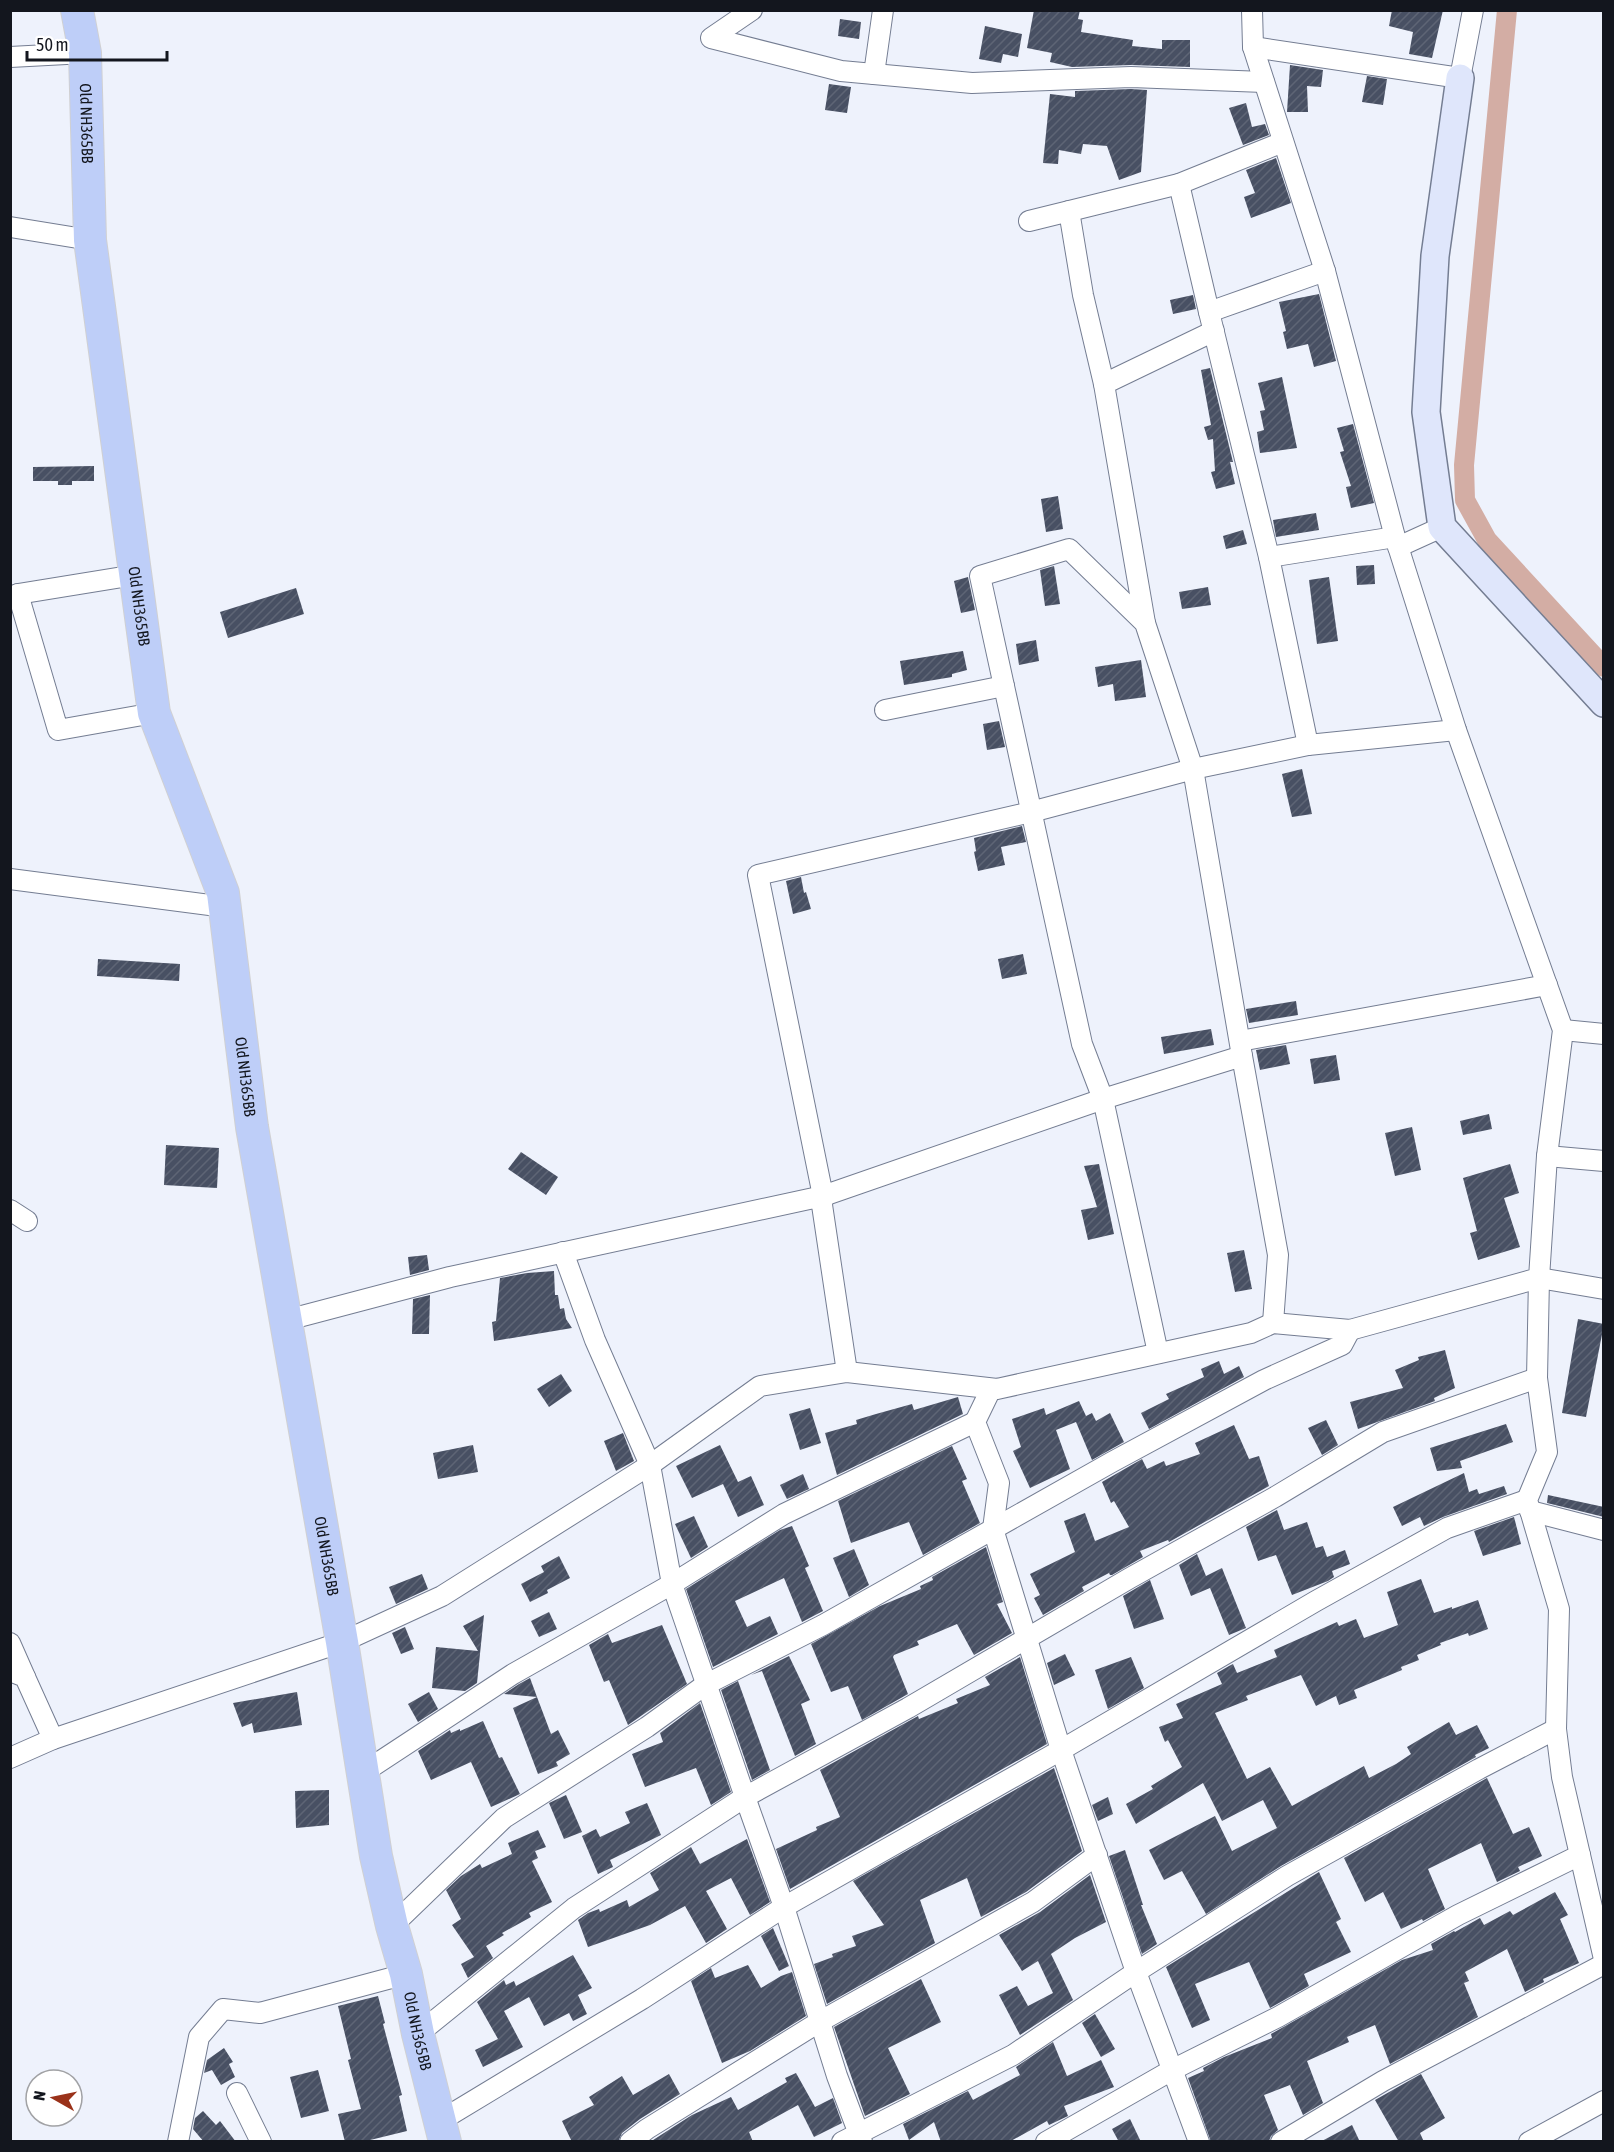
<svg xmlns="http://www.w3.org/2000/svg" width="1614" height="2152" font-family="'Asap Condensed',sans-serif">
<style>
.lines{fill:none;stroke-linecap:round;stroke-linejoin:round}
.canal{stroke:#d3ada4;stroke-width:20}
.building{fill:url(#building-hatch)}
.street-casing{stroke:#747d92;stroke-width:22}
.secondary-casing{stroke:#747d92;stroke-width:30}
.primary-casing{stroke:#d0d0d2;stroke-width:34}
.street{stroke:#fff;stroke-width:20}
.secondary{stroke:#dfe6fb;stroke-width:27}
.primary{stroke:#becef8;stroke-width:32}
.labels{text-anchor:middle;stroke-width:6;stroke-linejoin:round;paint-order:stroke}
.street-label{font-size:16px;fill:#13161e;stroke:#fff}
</style>
<defs>
<pattern id="building-hatch" width="6" height="6" patternUnits="userSpaceOnUse" patternTransform="scale(1.5)"><rect width="6" height="6" fill="#485063"/><path d="M-1 1l2-2M0 6l6-6M5 7l2-2" fill="none" stroke="#5e6575"/></pattern>
</defs>
<rect width="100%" height="100%" fill="#eef2fc"/>
<g class="lines">
<!-- canal -->
<polyline class="canal" points="1507,10 1464,465 1465,500 1487,540 1604,667"/>
</g>
<!-- building -->
<g class="building">
<polygon points="1034,10 1080,10 1078,19 1083,20 1081,32 1133,40 1132,46 1162,49 1162,40 1190,40 1190,67 1131,65 1072,67 1050,62 1052,53 1027,48"/>
<polygon points="1392,10 1443,10 1432,58 1409,54 1413,32 1389,26"/>
<polygon points="840,19 861,22 859,39 838,36"/>
<polygon points="985,26 1022,34 1018,57 1003,54 1001,63 979,59"/>
<polygon points="1290,65 1323,70 1321,87 1307,86 1308,112 1287,112"/>
<polygon points="1367,76 1387,79 1383,105 1362,102"/>
<polygon points="829,84 851,87 847,113 825,110"/>
<polygon points="1131,89 1147,90 1141,172 1119,180 1107,146 1083,144 1081,154 1059,150 1058,164 1043,163 1050,94 1075,97 1075,91"/>
<polygon points="1246,103 1252,127 1265,124 1269,135 1243,145 1229,108"/>
<polygon points="1276,158 1291,203 1251,218 1244,197 1255,193 1246,170"/>
<polygon points="1319,294 1336,361 1314,367 1308,344 1287,349 1283,332 1286,331 1279,302"/>
<polygon points="1193,295 1196,309 1173,314 1170,300"/>
<polygon points="1210,368 1232,458 1233,462 1230,462 1235,484 1216,489 1211,472 1215,471 1213,439 1208,440 1204,427 1211,425 1201,370"/>
<polygon points="1282,377 1297,448 1260,453 1257,432 1264,430 1260,411 1265,410 1258,383"/>
<polygon points="1353,424 1374,503 1351,508 1346,487 1351,486 1340,452 1344,451 1337,428"/>
<polygon points="94,466 94,481 72,481 72,485 58,485 58,481 33,481 33,467"/>
<polygon points="1058,496 1063,529 1046,532 1041,499"/>
<polygon points="1316,513 1319,530 1276,537 1273,520"/>
<polygon points="1243,530 1247,544 1226,549 1223,536"/>
<polygon points="1374,565 1375,584 1357,585 1356,566"/>
<polygon points="1054,566 1060,604 1045,606 1040,570"/>
<polygon points="968,577 975,610 961,613 954,581"/>
<polygon points="1329,577 1338,641 1317,644 1309,580"/>
<polygon points="1208,587 1211,605 1182,609 1179,592"/>
<polygon points="296,588 304,614 228,638 220,612"/>
<polygon points="1036,640 1039,661 1019,665 1016,644"/>
<polygon points="963,651 967,670 952,674 952,677 904,685 900,661"/>
<polygon points="1141,660 1146,697 1115,701 1113,684 1098,687 1095,667"/>
<polygon points="999,721 1005,747 987,750 983,724"/>
<polygon points="1302,769 1312,814 1292,817 1282,774"/>
<polygon points="1022,826 1026,842 1001,847 1005,865 978,871 974,852 976,851 974,838"/>
<polygon points="801,877 804,893 806,892 811,909 793,914 786,881"/>
<polygon points="1023,954 1027,974 1002,979 998,959"/>
<polygon points="98,959 180,964 179,981 97,976"/>
<polygon points="1296,1001 1298,1015 1249,1023 1246,1009"/>
<polygon points="1211,1029 1214,1045 1164,1054 1161,1037"/>
<polygon points="1286,1045 1290,1064 1260,1070 1256,1050"/>
<polygon points="1336,1055 1340,1080 1314,1084 1310,1059"/>
<polygon points="1489,1114 1492,1129 1463,1135 1460,1121"/>
<polygon points="1412,1127 1421,1170 1395,1176 1385,1133"/>
<polygon points="166,1145 219,1148 217,1188 164,1185"/>
<polygon points="521,1152 558,1177 546,1195 508,1169"/>
<polygon points="1099,1164 1114,1234 1088,1240 1081,1210 1097,1207 1084,1166"/>
<polygon points="1510,1164 1519,1193 1504,1198 1520,1247 1478,1260 1470,1233 1477,1231 1463,1178"/>
<polygon points="1244,1250 1252,1289 1235,1292 1227,1253"/>
<polygon points="427,1255 429,1270 410,1275 408,1257"/>
<polygon points="554,1271 555,1295 558,1295 560,1309 564,1308 566,1319 572,1328 494,1341 492,1322 496,1321 500,1278 527,1273"/>
<polygon points="430,1295 429,1334 412,1334 413,1299"/>
<polygon points="1578,1319 1604,1324 1586,1417 1562,1413"/>
<polygon points="1445,1350 1455,1388 1434,1398 1435,1401 1358,1429 1350,1402 1403,1388 1395,1370 1419,1360 1418,1357"/>
<polygon points="1219,1361 1224,1374 1239,1366 1244,1377 1149,1429 1141,1413 1169,1399 1166,1394 1204,1377 1201,1369"/>
<polygon points="561,1374 572,1391 549,1407 537,1389"/>
<polygon points="958,1397 963,1414 837,1475 825,1433 857,1424 856,1420 876,1414 912,1404 914,1410"/>
<polygon points="1079,1401 1086,1416 1092,1413 1096,1421 1110,1413 1124,1442 1092,1460 1076,1422 1056,1430 1070,1469 1030,1488 1013,1451 1021,1447 1012,1419 1044,1408 1046,1415"/>
<polygon points="810,1408 821,1443 800,1450 789,1414"/>
<polygon points="1326,1420 1338,1445 1322,1455 1308,1428"/>
<polygon points="1506,1424 1513,1442 1460,1461 1462,1468 1437,1471 1430,1448"/>
<polygon points="1234,1425 1249,1459 1259,1456 1269,1486 1169,1542 1168,1540 1140,1551 1143,1557 1112,1575 1110,1575 1109,1573 1082,1587 1084,1591 1043,1615 1034,1598 1040,1595 1030,1574 1075,1552 1064,1521 1085,1513 1095,1541 1129,1527 1114,1501 1111,1503 1102,1482 1142,1459 1147,1469 1164,1461 1166,1466 1200,1454 1195,1443"/>
<polygon points="623,1433 634,1461 616,1471 604,1441"/>
<polygon points="473,1445 478,1472 438,1479 433,1453"/>
<polygon points="720,1445 738,1482 751,1476 764,1505 738,1517 723,1484 692,1498 676,1466"/>
<polygon points="952,1446 967,1479 962,1481 980,1523 923,1555 909,1522 851,1543 838,1501"/>
<polygon points="1464,1473 1469,1492 1477,1489 1479,1494 1504,1486 1507,1494 1443,1517 1424,1526 1420,1517 1402,1526 1393,1507"/>
<polygon points="803,1474 809,1489 787,1499 780,1485"/>
<polygon points="1548,1495 1604,1507 1604,1517 1547,1503"/>
<polygon points="1277,1510 1284,1530 1307,1522 1316,1548 1323,1546 1327,1557 1345,1550 1350,1564 1332,1571 1334,1577 1328,1581 1292,1595 1276,1555 1258,1561 1246,1527"/>
<polygon points="694,1516 708,1547 691,1558 675,1524"/>
<polygon points="1514,1517 1521,1544 1483,1556 1474,1531"/>
<polygon points="792,1526 809,1566 805,1568 823,1611 802,1622 784,1578 735,1601 747,1627 770,1616 778,1634 713,1667 686,1589 780,1530"/>
<polygon points="986,1547 1003,1602 997,1604 1012,1633 974,1655 957,1624 917,1641 919,1645 894,1655 893,1657 908,1694 862,1720 848,1686 831,1692 811,1644 880,1606 921,1589 920,1586 933,1580 932,1577"/>
<polygon points="854,1549 869,1585 849,1597 833,1558"/>
<polygon points="1197,1554 1206,1576 1222,1568 1246,1628 1229,1635 1210,1588 1191,1596 1179,1565"/>
<polygon points="559,1556 570,1578 547,1590 548,1593 530,1602 521,1584 544,1572 541,1566"/>
<polygon points="422,1574 428,1589 396,1604 389,1587"/>
<polygon points="1421,1579 1434,1613 1452,1607 1452,1609 1478,1600 1488,1629 1469,1636 1468,1633 1440,1643 1441,1645 1417,1655 1419,1660 1401,1667 1402,1670 1354,1690 1357,1698 1339,1705 1336,1696 1316,1706 1301,1675 1246,1696 1248,1700 1215,1713 1247,1779 1270,1767 1292,1806 1364,1766 1369,1778 1396,1764 1411,1754 1407,1747 1449,1722 1456,1735 1477,1725 1489,1748 1475,1755 1476,1757 1281,1866 1206,1914 1182,1871 1164,1880 1149,1850 1215,1816 1232,1851 1277,1828 1263,1800 1222,1821 1203,1783 1136,1824 1126,1804 1153,1789 1151,1786 1182,1767 1168,1740 1165,1742 1159,1727 1183,1718 1176,1704 1222,1684 1217,1673 1229,1666 1233,1664 1237,1673 1277,1657 1274,1650 1337,1622 1339,1626 1356,1619 1364,1638 1398,1625 1387,1592"/>
<polygon points="1150,1580 1164,1619 1134,1629 1123,1596"/>
<polygon points="549,1612 557,1629 539,1637 531,1621"/>
<polygon points="484,1615 477,1683 465,1691 432,1688 436,1647 478,1651 463,1626"/>
<polygon points="662,1625 687,1684 628,1725 609,1680 604,1682 589,1645 608,1634 612,1643"/>
<polygon points="405,1627 414,1649 401,1654 392,1633"/>
<polygon points="1065,1654 1075,1675 1054,1685 1047,1663"/>
<polygon points="789,1656 810,1700 801,1704 816,1744 795,1756 762,1671 751,1675"/>
<polygon points="1020,1657 1047,1744 790,1889 776,1849 817,1830 816,1827 840,1817 820,1770 918,1716 919,1719 958,1703 956,1699 990,1685 985,1677"/>
<polygon points="1131,1657 1144,1688 1108,1709 1095,1670"/>
<polygon points="530,1678 537,1697 504,1694 519,1684"/>
<polygon points="738,1681 770,1770 752,1780 721,1690"/>
<polygon points="297,1692 302,1725 254,1733 252,1723 242,1727 233,1703"/>
<polygon points="429,1692 438,1709 418,1722 408,1704"/>
<polygon points="537,1697 551,1734 558,1730 570,1754 556,1762 558,1766 538,1774 513,1708"/>
<polygon points="700,1703 731,1792 711,1805 696,1768 645,1787 632,1754 663,1742 660,1733"/>
<polygon points="483,1721 499,1758 502,1757 520,1794 491,1807 471,1762 431,1780 418,1751 450,1730 451,1733 460,1729 460,1731"/>
<polygon points="1054,1768 1082,1851 1026,1892 981,1917 967,1878 920,1900 935,1943 827,2004 814,1964 833,1957 832,1954 856,1946 852,1936 884,1925 853,1881"/>
<polygon points="1487,1778 1513,1834 1529,1827 1542,1856 1518,1867 1520,1871 1497,1882 1481,1843 1428,1869 1445,1909 1423,1921 1422,1919 1401,1929 1383,1892 1365,1902 1344,1858"/>
<polygon points="329,1790 329,1825 296,1828 295,1791"/>
<polygon points="566,1795 582,1832 564,1839 549,1803"/>
<polygon points="1108,1797 1113,1814 1098,1821 1092,1805"/>
<polygon points="647,1803 661,1835 610,1860 613,1867 598,1874 582,1836 596,1829 600,1837 630,1823 625,1812"/>
<polygon points="538,1830 546,1847 535,1851 538,1858 532,1861 552,1902 529,1913 531,1917 502,1933 504,1935 486,1946 493,1958 468,1978 461,1964 474,1957 452,1925 461,1919 446,1890 461,1876 480,1864 482,1868 512,1854 508,1843"/>
<polygon points="747,1839 770,1902 750,1915 731,1878 706,1891 727,1929 706,1943 685,1906 650,1925 588,1947 578,1920 581,1918 588,1913 599,1909 600,1912 627,1900 629,1907 659,1890 650,1873 691,1847 700,1864"/>
<polygon points="1125,1850 1143,1905 1141,1905 1157,1944 1142,1954 1109,1856"/>
<polygon points="1319,1872 1341,1919 1336,1922 1351,1952 1304,1974 1309,1986 1270,2008 1249,1962 1195,1984 1210,2020 1192,2028 1166,1967"/>
<polygon points="1090,1875 1106,1922 1075,1938 1051,1954 1073,2000 1020,2035 999,1995 1017,1986 1028,2006 1053,1993 1038,1961 1022,1971 999,1935 1040,1912"/>
<polygon points="1555,1892 1568,1915 1560,1919 1579,1963 1543,1979 1544,1982 1525,1992 1507,1949 1465,1972 1469,1981 1464,1983 1478,2017 1390,2064 1375,2025 1347,2037 1349,2042 1307,2061 1323,2103 1303,2115 1290,2085 1264,2095 1278,2130 1271,2136 1269,2141 1211,2142 1188,2078 1204,2071 1203,2068 1224,2057 1272,2038 1271,2034 1402,1960 1433,1950 1431,1944 1454,1931 1455,1932 1480,1918 1484,1925 1510,1911 1513,1915"/>
<polygon points="773,1928 789,1966 779,1971 761,1936"/>
<polygon points="573,1955 592,1988 578,1995 587,2014 573,2021 569,2013 544,2026 529,1997 504,2011 523,2047 483,2067 475,2050 498,2039 477,2002 504,1980 506,1985 514,1981 516,1986"/>
<polygon points="748,1965 761,1988 781,1976 792,1972 806,2016 750,2051 722,2063 691,1981 711,1968 715,1978"/>
<polygon points="921,1979 941,2022 888,2048 910,2094 865,2116 834,2027"/>
<polygon points="378,1996 385,2023 383,2024 402,2095 399,2096 407,2131 362,2142 345,2142 338,2114 361,2109 348,2060 351,2059 338,2006"/>
<polygon points="1095,2014 1115,2049 1101,2057 1082,2023"/>
<polygon points="1053,2042 1067,2076 1101,2060 1114,2087 1064,2106 1068,2116 1049,2125 1047,2121 1009,2142 941,2142 934,2122 909,2140 903,2124 968,2091 973,2100 1020,2075 1016,2067"/>
<polygon points="224,2048 233,2062 229,2064 235,2077 221,2085 212,2070 204,2073 207,2060"/>
<polygon points="318,2070 329,2111 301,2118 290,2077"/>
<polygon points="796,2073 815,2107 833,2098 842,2123 814,2137 798,2105 749,2132 753,2142 650,2142 692,2115 731,2097 738,2110 787,2082 785,2078"/>
<polygon points="669,2074 680,2094 640,2119 622,2133 618,2142 572,2142 562,2121 594,2105 589,2097 622,2076 633,2095"/>
<polygon points="1421,2074 1445,2118 1420,2133 1424,2142 1399,2142 1375,2100"/>
<polygon points="203,2111 216,2125 220,2121 236,2142 204,2142 193,2129 195,2118"/>
<polygon points="1130,2119 1141,2142 1119,2142 1112,2129"/>
<polygon points="1352,2125 1360,2142 1320,2142"/>
</g>
<g class="lines">
<defs>
<g id="street">
<polyline points="752,10 711,38 841,71 972,83 1131,77 1264,82"/>
<polyline points="1253,47 1460,78 1473,10"/>
<polyline points="10,57 85,53"/>
<polyline points="874,74 883,10"/>
<polyline points="1179,184 1209,312"/>
<polyline points="1069,211 1083,295 1104,384 1145,623"/>
<polyline points="1029,221 1179,184 1283,142"/>
<polyline points="10,227 90,240"/>
<polyline points="1104,384 1214,331"/>
<polyline points="1398,547 1442,527"/>
<polyline points="1269,557 1209,312 1325,271"/>
<polyline points="18,594 58,730 154,713"/>
<polyline points="10,598 18,594 135,575"/>
<polyline points="885,710 1004,686"/>
<polyline points="1308,745 1269,557 1395,537"/>
<polyline points="10,879 225,907"/>
<polyline points="1563,1030 1604,1034"/>
<polyline points="1240,1041 1547,985"/>
<polyline points="1547,1156 1604,1161"/>
<polyline points="10,1210 27,1221"/>
<polyline points="563,1252 595,1340 650,1465 672,1584 784,1514 975,1422"/>
<polyline points="1604,1289 1539,1278 1537,1378 1547,1452 1527,1500 1559,1609 1556,1729 1562,1777 1604,1959"/>
<polyline points="287,1320 450,1277 823,1196 822,1205 847,1372"/>
<polyline points="1273,1323 1278,1255 1242,1056 1103,1099 823,1196 758,875 1031,812 1193,769 1308,745 1456,730"/>
<polyline points="1158,1353 1103,1099 1082,1044 980,576 1069,549 1145,623 1193,769 1242,1056"/>
<polyline points="1530,1511 1604,1530"/>
<polyline points="10,1643 25,1677"/>
<polyline points="10,1671 25,1677 53,1739"/>
<polyline points="10,1758 53,1739 342,1642 442,1596 650,1465 760,1386 847,1372 997,1389 1251,1333 1273,1323 1350,1330 1539,1278 1547,1156 1563,1030 1456,730 1395,537 1325,271 1253,47 1252,10"/>
<polyline points="364,1772 513,1674 672,1584 745,1797 908,1708 1130,1578 1275,1497 1383,1432 1537,1378"/>
<polyline points="392,1926 504,1818 647,1727 705,1685 823,1625 1112,1462 1264,1380 1342,1345 1350,1330"/>
<polyline points="418,2034 574,1908 745,1797 784,1907 837,2076 862,2142"/>
<polyline points="237,2093 261,2142"/>
<polyline points="440,2121 642,1999 784,1907 1061,1750 1316,1601 1447,1528 1527,1500"/>
<polyline points="178,2142 199,2037 223,2009 260,2013 406,1974"/>
<polyline points="630,2142 647,2129 819,2022 1033,1902 1097,1855"/>
<polyline points="842,2142 1013,2055 1136,1972 1061,1750 993,1529 999,1483 975,1422 991,1389"/>
<polyline points="1046,2142 1172,2070 1278,2017 1458,1915 1580,1855"/>
<polyline points="1199,2142 1136,1972 1287,1876 1479,1769 1556,1729"/>
<polyline points="1281,2142 1383,2081 1604,1964"/>
<polyline points="1529,2142 1604,2101"/>
</g>
<polyline id="secondary" points="1460,78 1435,256 1426,412 1442,527 1604,703"/>
<g id="primary">
<path id="s1" d="M77,10L85,53L90,240L154,713L223,893L252,1127L342,1642L376,1856L392,1926L406,1974L418,2034L445,2142"/>
</g>
</defs>
<!-- street casing -->
<use href="#street" class="street-casing"/>
<!-- secondary casing -->
<use href="#secondary" class="secondary-casing"/>
<!-- primary casing -->
<use href="#primary" class="primary-casing"/>
<!-- street -->
<use href="#street" class="street"/>
<!-- secondary -->
<use href="#secondary" class="secondary"/>
<!-- primary -->
<use href="#primary" class="primary"/>
</g>
<g class="labels">
<!-- street labels -->
<g class="street-label">
<text dy="6" stroke="none"><textPath href="#s1" startOffset="114">Old NH365BB</textPath></text>
<text dy="6" stroke="none"><textPath href="#s1" startOffset="600">Old NH365BB</textPath></text>
<text dy="6" stroke="none"><textPath href="#s1" startOffset="1086">Old NH365BB</textPath></text>
<text dy="6" stroke="none"><textPath href="#s1" startOffset="1572">Old NH365BB</textPath></text>
<text dy="6" stroke="none"><textPath href="#s1" startOffset="2056">Old NH365BB</textPath></text>
</g>
</g>
<!-- border -->
<rect width="1614" height="2152" fill="none" stroke="#13161e" stroke-width="24"/>
<!-- north arrow -->
<g transform="translate(54 2098) rotate(279)"><circle r="28" fill="#ffffff" stroke="#a1a2a5" stroke-width="1.5"/>
<path d="M0-4.5L10 22L0 15L-10 22Z" fill="#9a321a"/>
<text y="-9" font-size="16" font-weight="bold" text-anchor="middle" fill="#13161e">N</text>
</g>
<!-- scale -->
<path d="M27 51v9h140v-9" fill="none" stroke="#13161e" stroke-width="3"/>
<text x="36" y="51" font-size="18" fill="#13161e" stroke="#ffffff" stroke-width="4.5" paint-order="stroke">50 m</text>
</svg>
